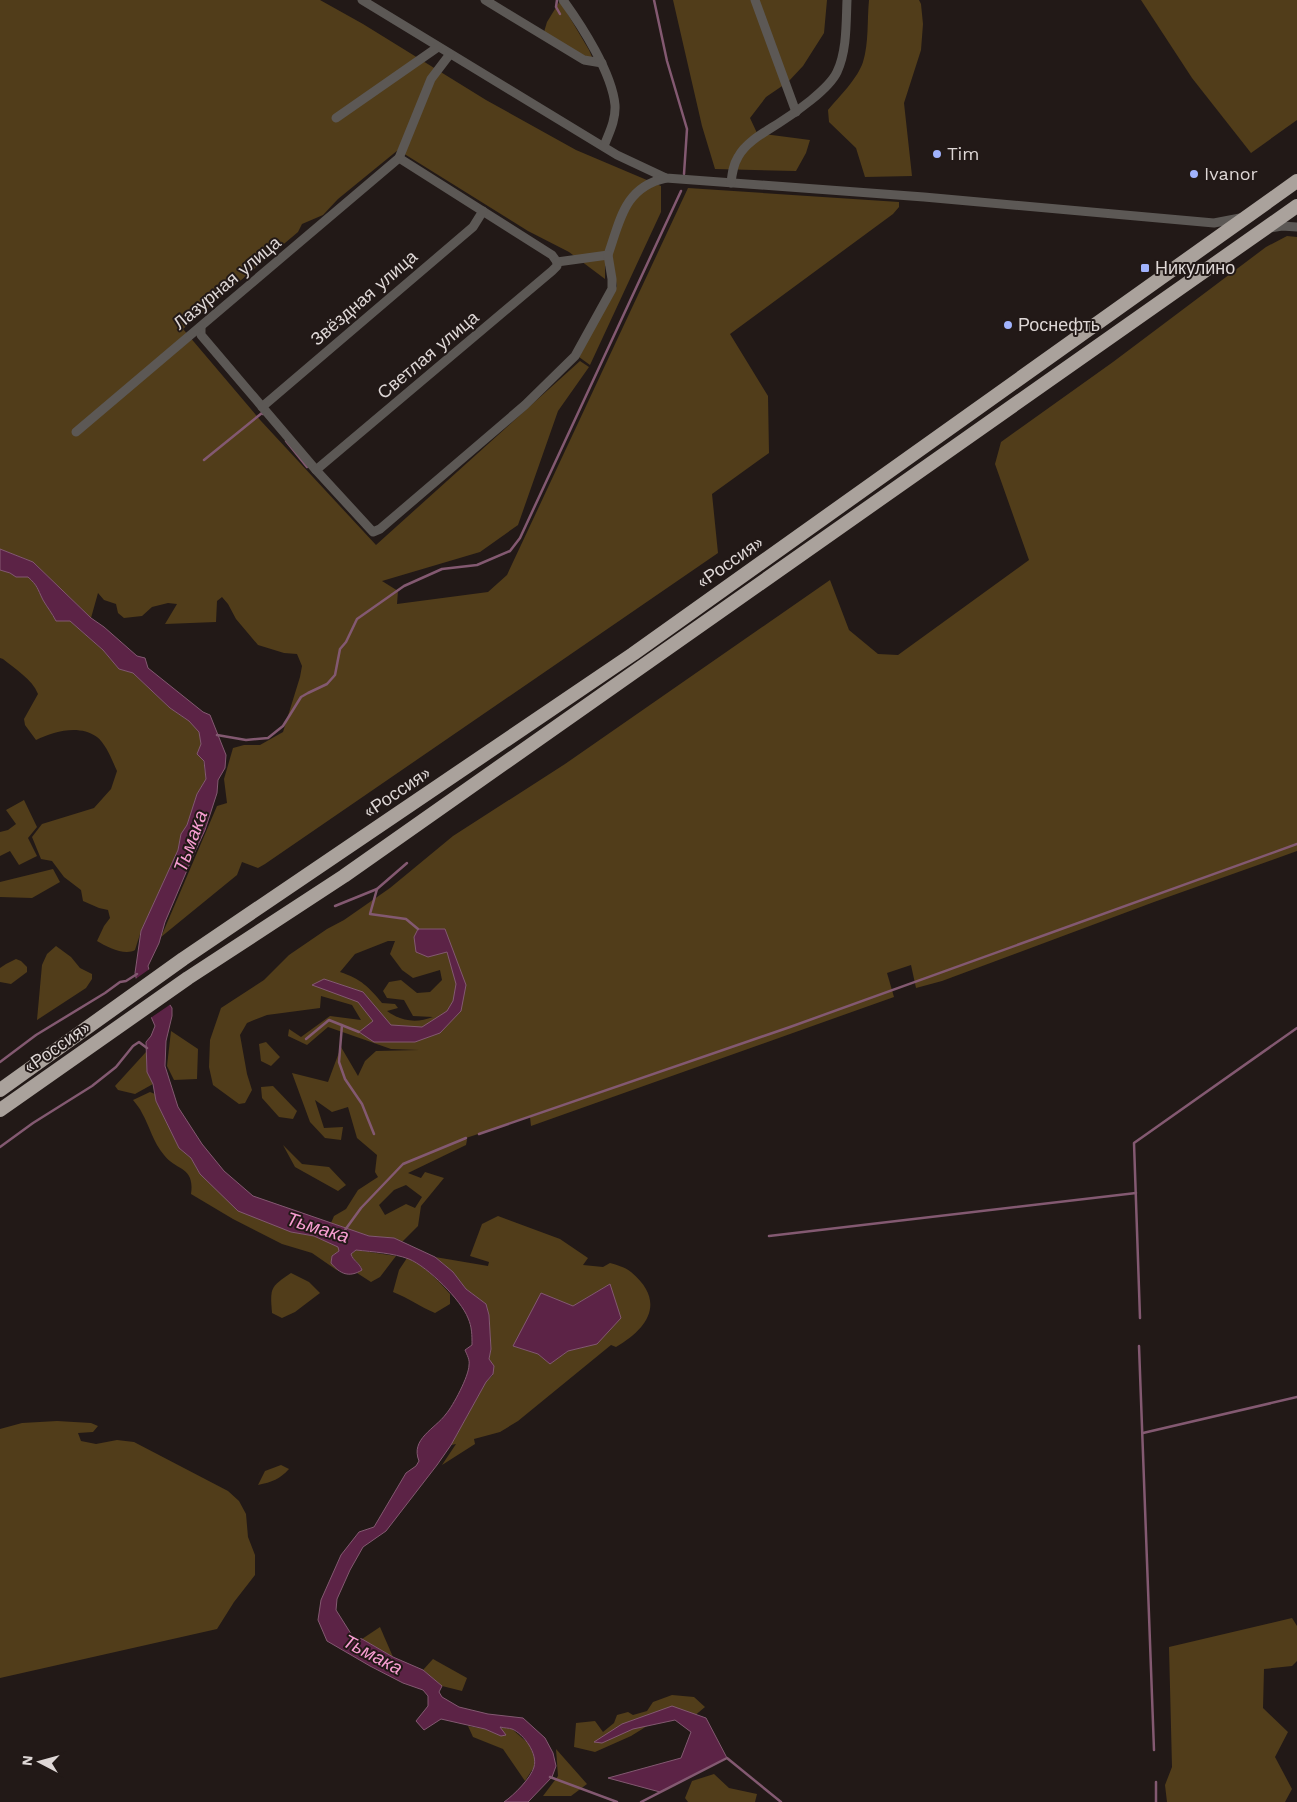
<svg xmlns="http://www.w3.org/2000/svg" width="1297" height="1802" font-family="'Work Sans',sans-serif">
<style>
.green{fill:#513d1a;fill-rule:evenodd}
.water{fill:#5c2346;stroke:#835971}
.pier{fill:#221917}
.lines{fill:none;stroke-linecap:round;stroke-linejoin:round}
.stream{stroke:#835971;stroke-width:2.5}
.minor{stroke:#5c5855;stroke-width:9}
.trunk{stroke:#aaa29c;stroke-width:14}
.poi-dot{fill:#a1b3fd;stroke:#221917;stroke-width:2}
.labels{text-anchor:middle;stroke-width:4;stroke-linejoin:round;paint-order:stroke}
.poi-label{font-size:18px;fill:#ded7d6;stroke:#221917;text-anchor:start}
.street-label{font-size:18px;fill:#ded7d6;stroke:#221917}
.water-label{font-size:19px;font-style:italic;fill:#f89ed2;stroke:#221917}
</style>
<rect width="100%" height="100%" fill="#221917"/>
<!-- green -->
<g class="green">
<polygon points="0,0 320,0 363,24 486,100 576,150 661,186 661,212 590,365 579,357 617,286 612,262 605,266 605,279 569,252 528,231 398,150 338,199 323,215 302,224 298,232 183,329 261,421 376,545 580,361 589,367 558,411 518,525 480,552 382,581 398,591 397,604 488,592 507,575 688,188 899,202 899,207 893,214 730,334 768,396 769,453 712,494 718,553 265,864 258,868 242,862 237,875 161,937 217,806 227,803 224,779 233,748 244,745 260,745 283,732 300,677 302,666 297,654 284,653 258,645 236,619 228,604 222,597 217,601 216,622 165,624 177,604 168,603 152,607 142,616 124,618 118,613 116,604 104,600 98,593 91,618 33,562 0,549"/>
<polygon points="673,0 827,0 824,33 803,66 788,82 766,97 750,118 757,133 810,140 806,153 796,171 715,169 702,126"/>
<path d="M869,0H919L921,4L923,24L921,50L904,103L912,176L865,177L856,148L829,122L828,110C839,97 858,78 863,62C869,43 867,20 869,0Z"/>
<polygon points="1141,0 1297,0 1297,120 1251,153 1192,78"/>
<polygon points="560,1 589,50 592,57 583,57 544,32 547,22"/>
<path d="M1287,236L1297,237V851L1154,902L942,981L916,988L911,965L887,973L894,997L531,1126L530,1117L466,1138L467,1140L466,1145L408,1173L421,1178L425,1172L444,1178L421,1206L418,1226L402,1242L394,1238L369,1236L331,1223L334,1216L346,1209L358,1190L378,1177L375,1172L377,1155L357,1138L348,1107L332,1112L315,1100L324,1128L343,1127L341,1140L325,1138L310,1122L292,1073L328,1082L341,1047L358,1076L365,1061L376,1051L419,1050L391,1049L328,1027L307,1045L288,1036L289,1029L301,1037L330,1016L361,1020L352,1005L321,996L320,1008L267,1015L254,1020L247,1023L240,1035L247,1074L252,1090L245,1103L239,1104L213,1085L209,1067L210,1040L221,1008L264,980L289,955L327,929L344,920L390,888L453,836L565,764L830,580L849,630L878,654L898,655L1029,560L995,464L1001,442L1113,362L1266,247ZM388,941H395L390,954L402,970L413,978L440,970L442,980L430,992L417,993L401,980L389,982L383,991L387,998L404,1000L413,1016L433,1017C417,1023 402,1022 387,1011L398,1008L395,1004L382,1003C369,987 361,979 340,972L355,954ZM406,1185L422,1197L415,1208L406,1204L385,1215L379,1205L394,1190Z"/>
<path d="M0,570C13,573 13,577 28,577C37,585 38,589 43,600C47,607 52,613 56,621H70L103,650L119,669L133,673L170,708L189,721L199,731L206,779L197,794L187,825L181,834L178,850L141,931L135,950C125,956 107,947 97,941L104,926L110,918L108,910L99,908L83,901L81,890L64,877L52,861L41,859L32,837L42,824L94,808L111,789L117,771C112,760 106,744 97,737C78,724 54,732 36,740L25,725L24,719L38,694C32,679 15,669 3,659L0,658Z"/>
<polygon points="24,800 37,827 28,838 37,856 19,865 10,851 0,856 0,832 8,830 16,824 6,810"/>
<polygon points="53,869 60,882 32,898 0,897 0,882"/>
<polygon points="56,946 71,957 80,968 92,974 92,979 86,988 37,1020 42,965 47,954"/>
<polygon points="16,959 21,961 27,967 27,972 11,984 0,982 0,968 6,964"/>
<polygon points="171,1031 198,1049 197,1079 174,1080 167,1066"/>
<polygon points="266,1042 280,1057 271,1066 261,1061 259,1044"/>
<polygon points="146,1052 147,1072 153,1084 135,1094 118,1090 115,1086"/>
<polygon points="273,1086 297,1111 293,1119 279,1117 262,1098 261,1087"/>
<path d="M150,1092L155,1094L156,1101L179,1148L191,1158L200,1174L291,1232L314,1236L339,1247V1251L332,1256L331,1262L338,1271L312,1253L282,1244L233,1219L191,1194C195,1166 176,1171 164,1155C153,1142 150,1127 142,1113C140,1108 136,1104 133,1100Z"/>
<polygon points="283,1145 302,1164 329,1167 346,1185 338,1191 295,1167"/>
<path d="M498,1216L560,1239L588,1258L583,1265L603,1267L610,1263C617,1265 625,1267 631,1272C666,1301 649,1328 616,1347L611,1345L518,1421L500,1432L474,1439L475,1444L442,1465L456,1444L451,1445L486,1382L493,1375L489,1359L491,1349L489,1315L486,1304L466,1289L453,1272L435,1257L488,1266L489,1262L470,1256L482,1224ZM610,1284L597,1344L568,1351L550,1364L538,1354L513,1346L573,1306Z"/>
<path d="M356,1250L396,1256L380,1277L371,1282L357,1273L362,1269C359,1262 353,1260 351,1254Z"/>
<path d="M407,1258C425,1266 437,1279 450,1294V1304L435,1313C420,1307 409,1298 393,1292L399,1270Z"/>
<path d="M291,1273L309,1282L320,1293L295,1312L282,1318L272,1313C270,1288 270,1287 291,1273Z"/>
<polygon points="57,1421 91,1423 98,1426 93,1432 78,1433 81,1441 96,1444 117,1440 134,1442 228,1491 239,1501 246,1514 248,1537 255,1555 255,1575 234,1602 217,1629 0,1678 0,1429 22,1423"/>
<path d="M281,1465L289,1469C280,1479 272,1482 258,1485L265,1471Z"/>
<polygon points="1292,1618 1297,1626 1297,1661 1292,1666 1264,1669 1263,1708 1288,1732 1275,1757 1292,1789 1285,1802 1167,1802 1165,1785 1172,1767 1169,1647"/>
<polygon points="380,1627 393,1657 362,1639"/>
<polygon points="433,1659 467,1678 462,1691 442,1686 423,1670"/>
<polygon points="672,1695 694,1697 705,1707 693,1717 668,1713 631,1736 595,1752 574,1747 576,1723 595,1721 603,1732 614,1723 617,1715 628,1712 633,1715 647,1711 653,1702"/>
<polygon points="468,1726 485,1729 501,1736 500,1727 512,1729 529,1744 535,1758 534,1767 525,1781 503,1749 473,1737"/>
<polygon points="556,1749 587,1784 571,1796 543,1796 558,1776"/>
<polygon points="714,1774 729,1788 757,1794 755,1802 688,1802 685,1798 692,1781"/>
</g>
<!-- water -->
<g class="water">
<path d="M0,549L33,562L91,618L104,627L137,656L145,658L148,668L203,712L210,715L226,755L225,768L218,780L217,793L205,830L193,856L165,922L159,943L148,966L151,977L172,1008V1016L166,1041L165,1066L178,1107L202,1144L224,1171L253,1196L369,1236L394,1238L435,1257L453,1272L466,1289L486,1304L489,1315L491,1349L489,1359L494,1366L493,1374L486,1382L451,1445L437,1465L386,1531L363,1547L350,1570L337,1599L336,1610L353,1637L362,1639L393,1657L423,1670L442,1686L439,1692L442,1697L459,1707L488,1714L523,1718L545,1738L553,1753L556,1766L552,1777L528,1802H504C514,1795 531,1778 534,1767C538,1754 524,1734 512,1729C509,1728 504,1728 500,1727L506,1735L501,1736L485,1729L441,1719L424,1730L416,1721L428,1706V1696L423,1690L403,1683L370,1666L327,1641L318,1620L321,1600L341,1555L359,1532L374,1527L406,1473L416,1466L419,1461C410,1439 435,1429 446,1414C453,1406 469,1376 469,1365C470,1360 467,1355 465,1350L472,1345C472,1335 472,1327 468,1318C461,1300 428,1267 409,1259C393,1253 374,1252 356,1250L351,1254C353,1261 359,1262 362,1270C349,1278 340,1274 331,1263L332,1256L339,1251L338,1247L314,1236L291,1232L238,1211L200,1174L191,1158L179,1148L156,1101L153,1084L147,1072L146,1042L151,1036L155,1026L138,986L135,973L141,931L178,850L181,834L187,825L197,794L206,779L204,761L197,754L201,744L199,732L189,721L170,708L133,673L119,669L103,650L70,621H56C52,613 47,607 43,600C37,588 38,586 28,577H16L10,573L0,570Z"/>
<polygon points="418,929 445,929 466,985 461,1011 440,1033 415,1042 374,1042 359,1032 373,1021 358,1002 312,985 324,979 363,992 391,1025 422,1027 447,1011 453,1001 456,984 447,952 428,957 416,952 414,937"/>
<polygon points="610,1284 621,1318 597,1344 568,1351 550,1364 538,1354 513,1346 541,1293 573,1306"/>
<polygon points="672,1706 706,1718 727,1758 660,1792 608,1778 681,1758 691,1732 675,1720 633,1729 602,1743 594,1742 622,1724"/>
</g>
<!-- pier -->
<polygon class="pier" points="151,968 153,976 171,1004 149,1019 134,980"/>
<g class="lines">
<!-- stream -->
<g class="stream">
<polyline points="557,0 556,7 560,14"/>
<polyline points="654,0 667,61 687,129 684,174"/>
<polyline points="286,441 307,467"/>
<polyline points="204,460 262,413 263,414"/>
<polyline points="217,735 246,740 268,738 283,726 301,697 308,693 327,684 335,675 340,649 346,642 357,619 404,586 442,569 477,565 510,551 520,538 681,191"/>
<polyline points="377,889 370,914 406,919 418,929"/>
<polyline points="335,906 377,889 407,863"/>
<polyline points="342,1025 339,1062 345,1079 362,1104 374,1134"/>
<polyline points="306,1039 329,1020 359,1032"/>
<polyline points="0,1062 36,1035 105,993 120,982 126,981 137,974"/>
<polyline points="479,1134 790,1027 1297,844"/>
<polyline points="0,1147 33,1123 92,1086 116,1067 133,1046 139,1042 147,1048"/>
<polyline points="345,1230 361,1208 403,1164 466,1138"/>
<polyline points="769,1236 1136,1193"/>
<polyline points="1140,1318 1134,1143 1297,1028"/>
<polyline points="1139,1346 1154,1750"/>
<polyline points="1143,1433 1297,1397"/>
<polyline points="550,1777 617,1802"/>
<polyline points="1156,1782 1156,1802"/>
<polyline points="641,1802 727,1758 781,1802"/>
</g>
<!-- minor -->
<g class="minor">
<polyline points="362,0 617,155 666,178 924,197 1214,223 1240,218"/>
<polyline points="485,0 584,60 602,63"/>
<path d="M563,0C582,26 612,73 615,105C616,120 609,133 604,146"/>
<polyline points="755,0 796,112"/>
<polyline points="336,118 438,47"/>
<polyline points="399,158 552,255 557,262"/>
<path d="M731,183C732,174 733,165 738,157C746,142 765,132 779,123C795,113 829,89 837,72C847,51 846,23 847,0"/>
<polyline points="1270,228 1282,226 1297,227"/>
<path d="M557,262L608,255C620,221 624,187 666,178"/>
<polyline points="201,327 201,335 316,470 373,532 380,529 525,405 575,356 612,289 612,279 608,255"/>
<polyline points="262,407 473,227 483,211"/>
<polyline points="76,432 399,158 431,79 450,54"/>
<polyline points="316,470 552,271 557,266 557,262"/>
</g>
<!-- trunk -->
<g class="trunk">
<polyline points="0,1090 183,959 633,654 1297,181"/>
<polyline points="0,1110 188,978 344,876 1297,206"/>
</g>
</g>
<!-- markers -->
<g class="poi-dot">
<circle cx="937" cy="154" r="5"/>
<circle cx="1194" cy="174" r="5"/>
<rect x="1140" y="263" width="10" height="10" rx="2.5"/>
<circle cx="1008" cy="325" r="5"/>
</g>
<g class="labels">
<!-- poi labels -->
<g class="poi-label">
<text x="947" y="160">Tim</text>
<text x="1204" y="180">Ivanor</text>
<text x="1155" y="274">Никулино</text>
<text x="1018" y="331">Роснефть</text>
</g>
<!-- street labels -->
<g class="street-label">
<text transform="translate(227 283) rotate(-40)" y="6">Лазурная улица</text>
<text transform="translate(364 298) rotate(-41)" y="6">Звёздная улица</text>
<text transform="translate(428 355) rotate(-40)" y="6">Светлая улица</text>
<text transform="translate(730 562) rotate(-35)" y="6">«Россия»</text>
<text transform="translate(397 792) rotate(-34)" y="6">«Россия»</text>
<text transform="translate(57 1047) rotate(-35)" y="6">«Россия»</text>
</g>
<!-- water labels -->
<g class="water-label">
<text transform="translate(190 841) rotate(-70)" y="7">Тьмака</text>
<text transform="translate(318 1227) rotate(17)" y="7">Тьмака</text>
<text transform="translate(373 1654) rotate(28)" y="7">Тьмака</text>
</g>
</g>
<!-- north arrow -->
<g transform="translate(40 1762) rotate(276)" stroke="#221917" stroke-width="4" paint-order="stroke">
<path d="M0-4L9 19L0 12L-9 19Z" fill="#ded7d6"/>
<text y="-8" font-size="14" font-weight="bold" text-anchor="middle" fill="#ded7d6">N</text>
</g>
</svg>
